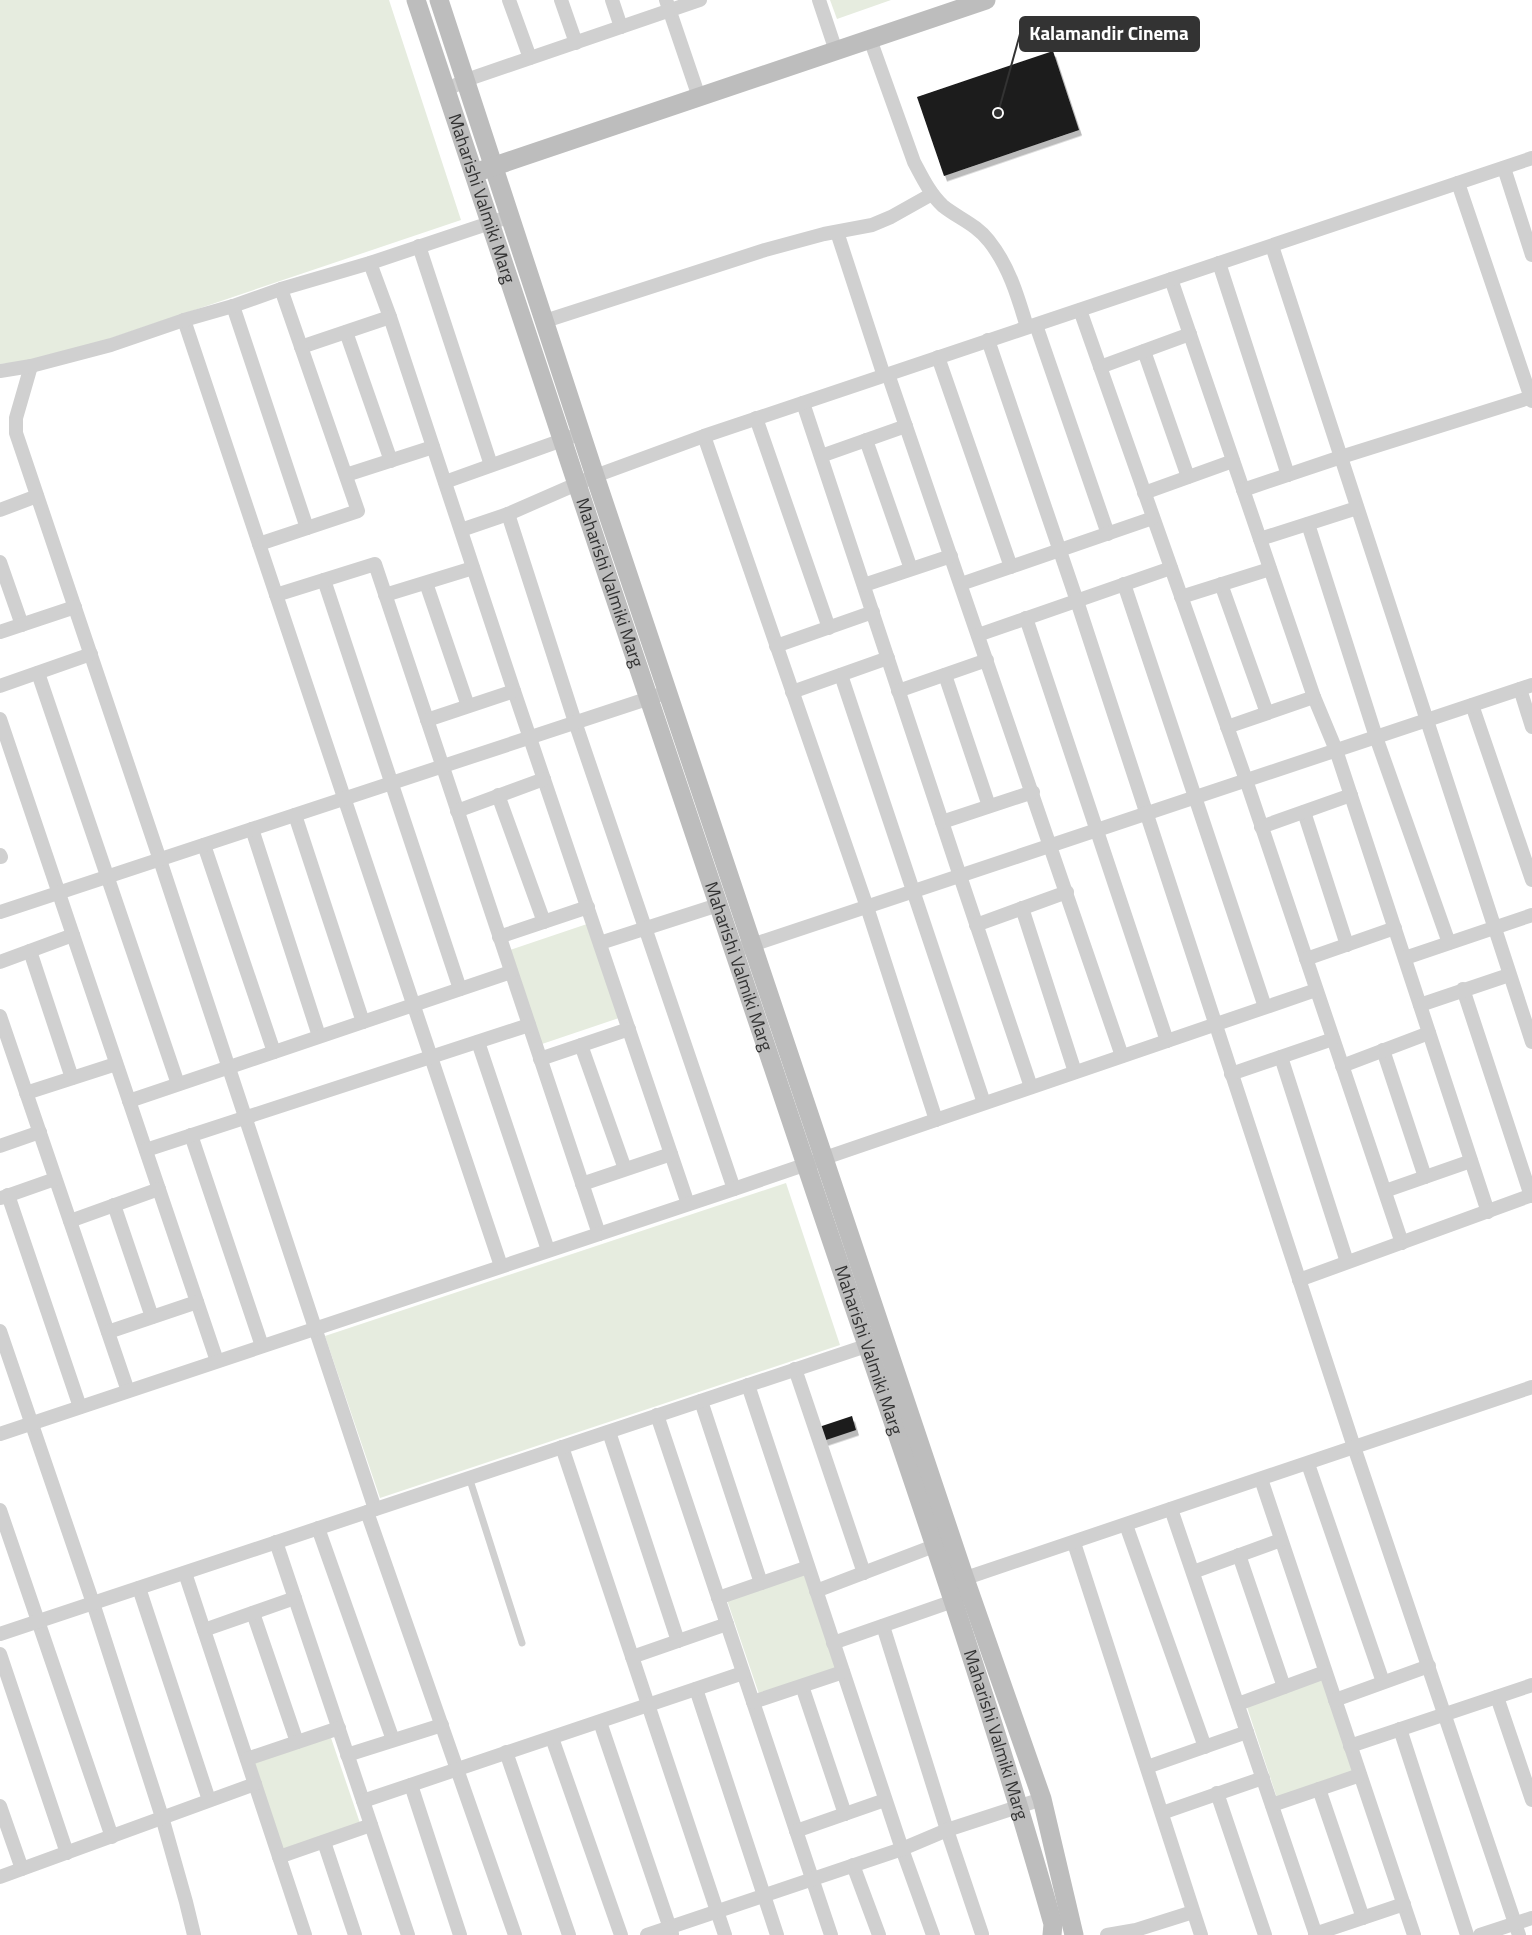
<svg xmlns="http://www.w3.org/2000/svg" width="1532" height="1935" font-family="'Titillium Web',sans-serif">
<style>
.green{fill:#e6ecdf}
.building{fill:#1a1a1a;filter:url(#shadow)}
.lines{fill:none;stroke-linecap:round;stroke-linejoin:round}
.lane{stroke:#d0d0d0;stroke-width:7}
.street{stroke:#d0d0d0;stroke-width:14}
.secondary{stroke:#bdbdbd;stroke-width:19}
.labels{text-anchor:middle;stroke-width:5;stroke-linejoin:round;paint-order:stroke}
.street-label{font-size:18px;fill:#333;stroke:#fff}
.leader{fill:none;stroke:#333;stroke-width:2}
.callout-dot{fill:#333;stroke:#fff;stroke-width:2}
.callout{fill:#333;stroke:#333;stroke-width:2}
.callout-label{font-size:19px;text-anchor:middle;font-weight:bold;fill:#fff}
</style>
<defs>
<filter id="shadow"><feDropShadow dx="3" dy="5.5" stdDeviation="0" flood-color="#0004"/></filter>
</defs>
<rect width="100%" height="100%" fill="#fff"/>
<!-- green -->
<g class="green">
<polygon points="0,0 389,0 461,220 49,359 0,364"/>
<polygon points="830,0 891,0 837,19"/>
<polygon points="587,924 619,1018 542,1044 510,950"/>
<polygon points="786,1183 840,1345 380,1498 325,1336"/>
<polygon points="804,1574 836,1668 759,1694 727,1600"/>
<polygon points="1322,1678 1354,1772 1277,1798 1246,1704"/>
<polygon points="329,1732 361,1826 284,1852 252,1758"/>
</g>
<!-- building -->
<g class="building">
<polygon points="1053,51 1079,130 944,176 917,97"/>
<polygon points="852,1416 856,1430 823,1441 819,1427"/>
</g>
<g class="lines">
<!-- lane -->
<polyline class="lane" points="469,1477 522,1643"/>
<!-- street -->
<g class="street">
<polyline points="509,0 530,58"/>
<polyline points="561,0 576,43"/>
<polyline points="612,0 621,27"/>
<polyline points="666,0 699,97"/>
<polyline points="819,0 836,51"/>
<path d="M870,39L914,162C922,177 930,194 943,206C958,218 977,225 989,241C1009,266 1018,297 1027,327"/>
<polyline points="446,90 466,80 700,0"/>
<polyline points="1504,168 1532,255"/>
<polyline points="1458,183 1532,401"/>
<polyline points="837,232 884,376"/>
<polyline points="419,246 491,465"/>
<polyline points="1272,246 1532,1042"/>
<polyline points="370,263 390,317 514,691 688,1204"/>
<polyline points="1219,263 1288,475"/>
<polyline points="1171,279 1314,697 1336,750 1488,1212"/>
<polyline points="233,306 307,528"/>
<polyline points="1080,310 1246,780 1402,1243"/>
<polyline points="184,320 501,1266"/>
<polyline points="545,321 765,250 824,234 872,225 891,217 932,194"/>
<polyline points="1036,325 1108,534"/>
<polyline points="346,332 391,461"/>
<polyline points="988,340 1077,601 1354,1447 1519,1935"/>
<polyline points="301,347 390,317"/>
<polyline points="1144,351 1188,477"/>
<polyline points="938,357 1011,567"/>
<polyline points="31,366 16,418 16,433 160,860 375,1509"/>
<polyline points="1100,367 1190,334"/>
<polyline points="0,371 31,366 111,345 184,320 233,306 281,289 370,263 511,216"/>
<polyline points="888,374 1122,1056"/>
<polyline points="803,403 960,876 1031,1087"/>
<polyline points="756,418 829,628"/>
<polyline points="704,436 867,907 936,1120"/>
<polyline points="866,440 911,569"/>
<polyline points="821,456 906,426"/>
<polyline points="346,475 433,447"/>
<polyline points="445,482 582,433"/>
<polyline points="1243,490 1341,457 1532,397"/>
<polyline points="1144,493 1233,461"/>
<polyline points="0,510 37,496"/>
<polyline points="508,514 575,722 734,1189"/>
<polyline points="1308,524 1376,737 1449,943"/>
<polyline points="461,530 508,514 595,476 704,436 1532,158"/>
<polyline points="1260,539 1357,508"/>
<polyline points="259,544 358,511 281,289"/>
<polyline points="0,562 22,625"/>
<polyline points="324,580 460,989"/>
<polyline points="426,583 468,706"/>
<polyline points="961,584 1153,518"/>
<polyline points="1124,584 1265,1007"/>
<polyline points="1221,584 1267,713"/>
<polyline points="864,585 951,556"/>
<polyline points="276,595 375,564 599,1234"/>
<polyline points="385,595 473,568"/>
<polyline points="1181,597 1270,569"/>
<polyline points="1026,618 1167,1041"/>
<polyline points="0,632 75,607"/>
<polyline points="978,635 1171,568"/>
<polyline points="776,646 873,612"/>
<polyline points="38,673 178,1084"/>
<polyline points="841,675 984,1103"/>
<polyline points="945,675 989,806"/>
<polyline points="0,686 91,654"/>
<polyline points="1520,689 1532,727"/>
<polyline points="898,691 987,660"/>
<polyline points="792,692 888,658"/>
<polyline points="1472,705 1532,880"/>
<polyline points="0,719 217,1361"/>
<polyline points="427,720 514,691"/>
<polyline points="1227,727 1314,697"/>
<polyline points="498,795 544,922"/>
<polyline points="457,811 544,779"/>
<polyline points="1304,812 1347,945"/>
<polyline points="295,815 363,1022"/>
<polyline points="942,822 1033,792"/>
<polyline points="1261,827 1351,795"/>
<polyline points="252,829 319,1036"/>
<polyline points="204,845 274,1052"/>
<polyline points="0,855 1,857"/>
<polyline points="1022,908 1075,1072"/>
<polyline points="0,912 668,692"/>
<polyline points="976,925 1067,892"/>
<polyline points="499,937 588,907"/>
<polyline points="600,943 718,905"/>
<polyline points="743,948 1532,685"/>
<polyline points="30,951 72,1078"/>
<polyline points="1405,958 1532,915"/>
<polyline points="1306,959 1395,928"/>
<polyline points="0,962 73,935"/>
<polyline points="1463,989 1531,1196"/>
<polyline points="1420,1005 1509,975"/>
<polyline points="0,1016 128,1391"/>
<polyline points="478,1042 548,1250"/>
<polyline points="581,1045 625,1169"/>
<polyline points="1383,1050 1425,1177"/>
<polyline points="1281,1057 1347,1262"/>
<polyline points="540,1059 629,1029"/>
<polyline points="1342,1066 1429,1033"/>
<polyline points="1231,1074 1333,1039"/>
<polyline points="26,1093 116,1064"/>
<polyline points="129,1101 511,972"/>
<polyline points="191,1135 262,1346"/>
<polyline points="0,1146 40,1132"/>
<polyline points="146,1150 529,1025"/>
<polyline points="582,1184 671,1154"/>
<polyline points="1385,1191 1471,1161"/>
<polyline points="8,1195 80,1407"/>
<polyline points="1,1198 55,1179"/>
<polyline points="114,1205 152,1317"/>
<polyline points="70,1221 159,1189"/>
<polyline points="1299,1280 1532,1195"/>
<polyline points="0,1331 93,1603 162,1817 186,1902 194,1935"/>
<polyline points="108,1332 197,1302"/>
<polyline points="795,1369 864,1573"/>
<polyline points="748,1385 902,1849 933,1935"/>
<polyline points="701,1401 761,1583"/>
<polyline points="657,1415 831,1935"/>
<polyline points="609,1432 678,1641"/>
<polyline points="0,1434 734,1189 1316,990"/>
<polyline points="562,1447 725,1935"/>
<polyline points="1308,1464 1383,1682"/>
<polyline points="1261,1479 1414,1935"/>
<polyline points="1171,1509 1316,1935"/>
<polyline points="0,1510 112,1837"/>
<polyline points="367,1512 515,1935"/>
<polyline points="1126,1525 1205,1747"/>
<polyline points="318,1528 393,1740"/>
<polyline points="276,1542 408,1935"/>
<polyline points="1074,1543 1201,1935"/>
<polyline points="1239,1555 1284,1687"/>
<polyline points="1193,1572 1281,1540"/>
<polyline points="185,1573 305,1935"/>
<polyline points="957,1581 1532,1387"/>
<polyline points="139,1588 209,1800"/>
<polyline points="816,1591 934,1546"/>
<polyline points="718,1598 808,1567"/>
<polyline points="253,1613 297,1742"/>
<polyline points="883,1626 947,1830 982,1934"/>
<polyline points="204,1630 295,1598"/>
<polyline points="0,1634 875,1343"/>
<polyline points="833,1643 962,1598"/>
<polyline points="0,1654 67,1853"/>
<polyline points="632,1657 727,1624"/>
<polyline points="802,1686 845,1814"/>
<polyline points="696,1689 777,1935"/>
<polyline points="1497,1697 1532,1800"/>
<polyline points="1335,1700 1429,1666"/>
<polyline points="753,1702 843,1672"/>
<polyline points="1238,1704 1325,1672"/>
<polyline points="600,1722 672,1934"/>
<polyline points="1400,1729 1467,1935"/>
<polyline points="552,1738 621,1935"/>
<polyline points="1350,1746 1532,1685"/>
<polyline points="506,1752 569,1935"/>
<polyline points="347,1755 442,1725"/>
<polyline points="247,1759 339,1728"/>
<polyline points="1147,1767 1247,1732"/>
<polyline points="411,1785 460,1935"/>
<polyline points="1319,1789 1363,1918"/>
<polyline points="1217,1793 1265,1935"/>
<polyline points="363,1801 743,1673"/>
<polyline points="1272,1805 1360,1775"/>
<polyline points="0,1806 22,1869"/>
<polyline points="1162,1813 1263,1778"/>
<polyline points="796,1831 885,1800"/>
<polyline points="324,1842 355,1935"/>
<polyline points="279,1857 371,1825"/>
<polyline points="853,1865 879,1935"/>
<polyline points="0,1877 255,1784"/>
<polyline points="1315,1934 1404,1904"/>
<polyline points="647,1935 902,1849 947,1830 1042,1799"/>
<polyline points="1107,1935 1136,1930 1193,1912"/>
<polyline points="1480,1935 1532,1918"/>
</g>
<!-- secondary -->
<g class="secondary">
<path id="s1" d="M416,0C544,387 673,773 804,1159C889,1413 980,1666 1053,1924L1052,1935"/>
<polyline points="439,0 595,476 965,1579 1042,1799 1074,1935"/>
<polyline points="483,170 986,0"/>
</g>
</g>
<g class="labels">
<!-- street labels -->
<g class="street-label">
<text dy="6" stroke="none"><textPath href="#s1" startOffset="209">Maharishi Valmiki Marg</textPath></text>
<text dy="6" stroke="none"><textPath href="#s1" startOffset="614">Maharishi Valmiki Marg</textPath></text>
<text dy="6" stroke="none"><textPath href="#s1" startOffset="1019">Maharishi Valmiki Marg</textPath></text>
<text dy="6" stroke="none"><textPath href="#s1" startOffset="1424">Maharishi Valmiki Marg</textPath></text>
<text dy="6" stroke="none"><textPath href="#s1" startOffset="1829">Maharishi Valmiki Marg</textPath></text>
</g>
</g>
<!-- callouts -->
<path class="leader" d="M998 113L1020 34"/>
<circle class="callout-dot" cx="998" cy="113" r="5"/>
<rect class="callout" x="1020" y="17" width="179" height="34" rx="5"/>
<g class="callout-label">
<text x="1109" y="40">Kalamandir Cinema</text>
</g>
</svg>
